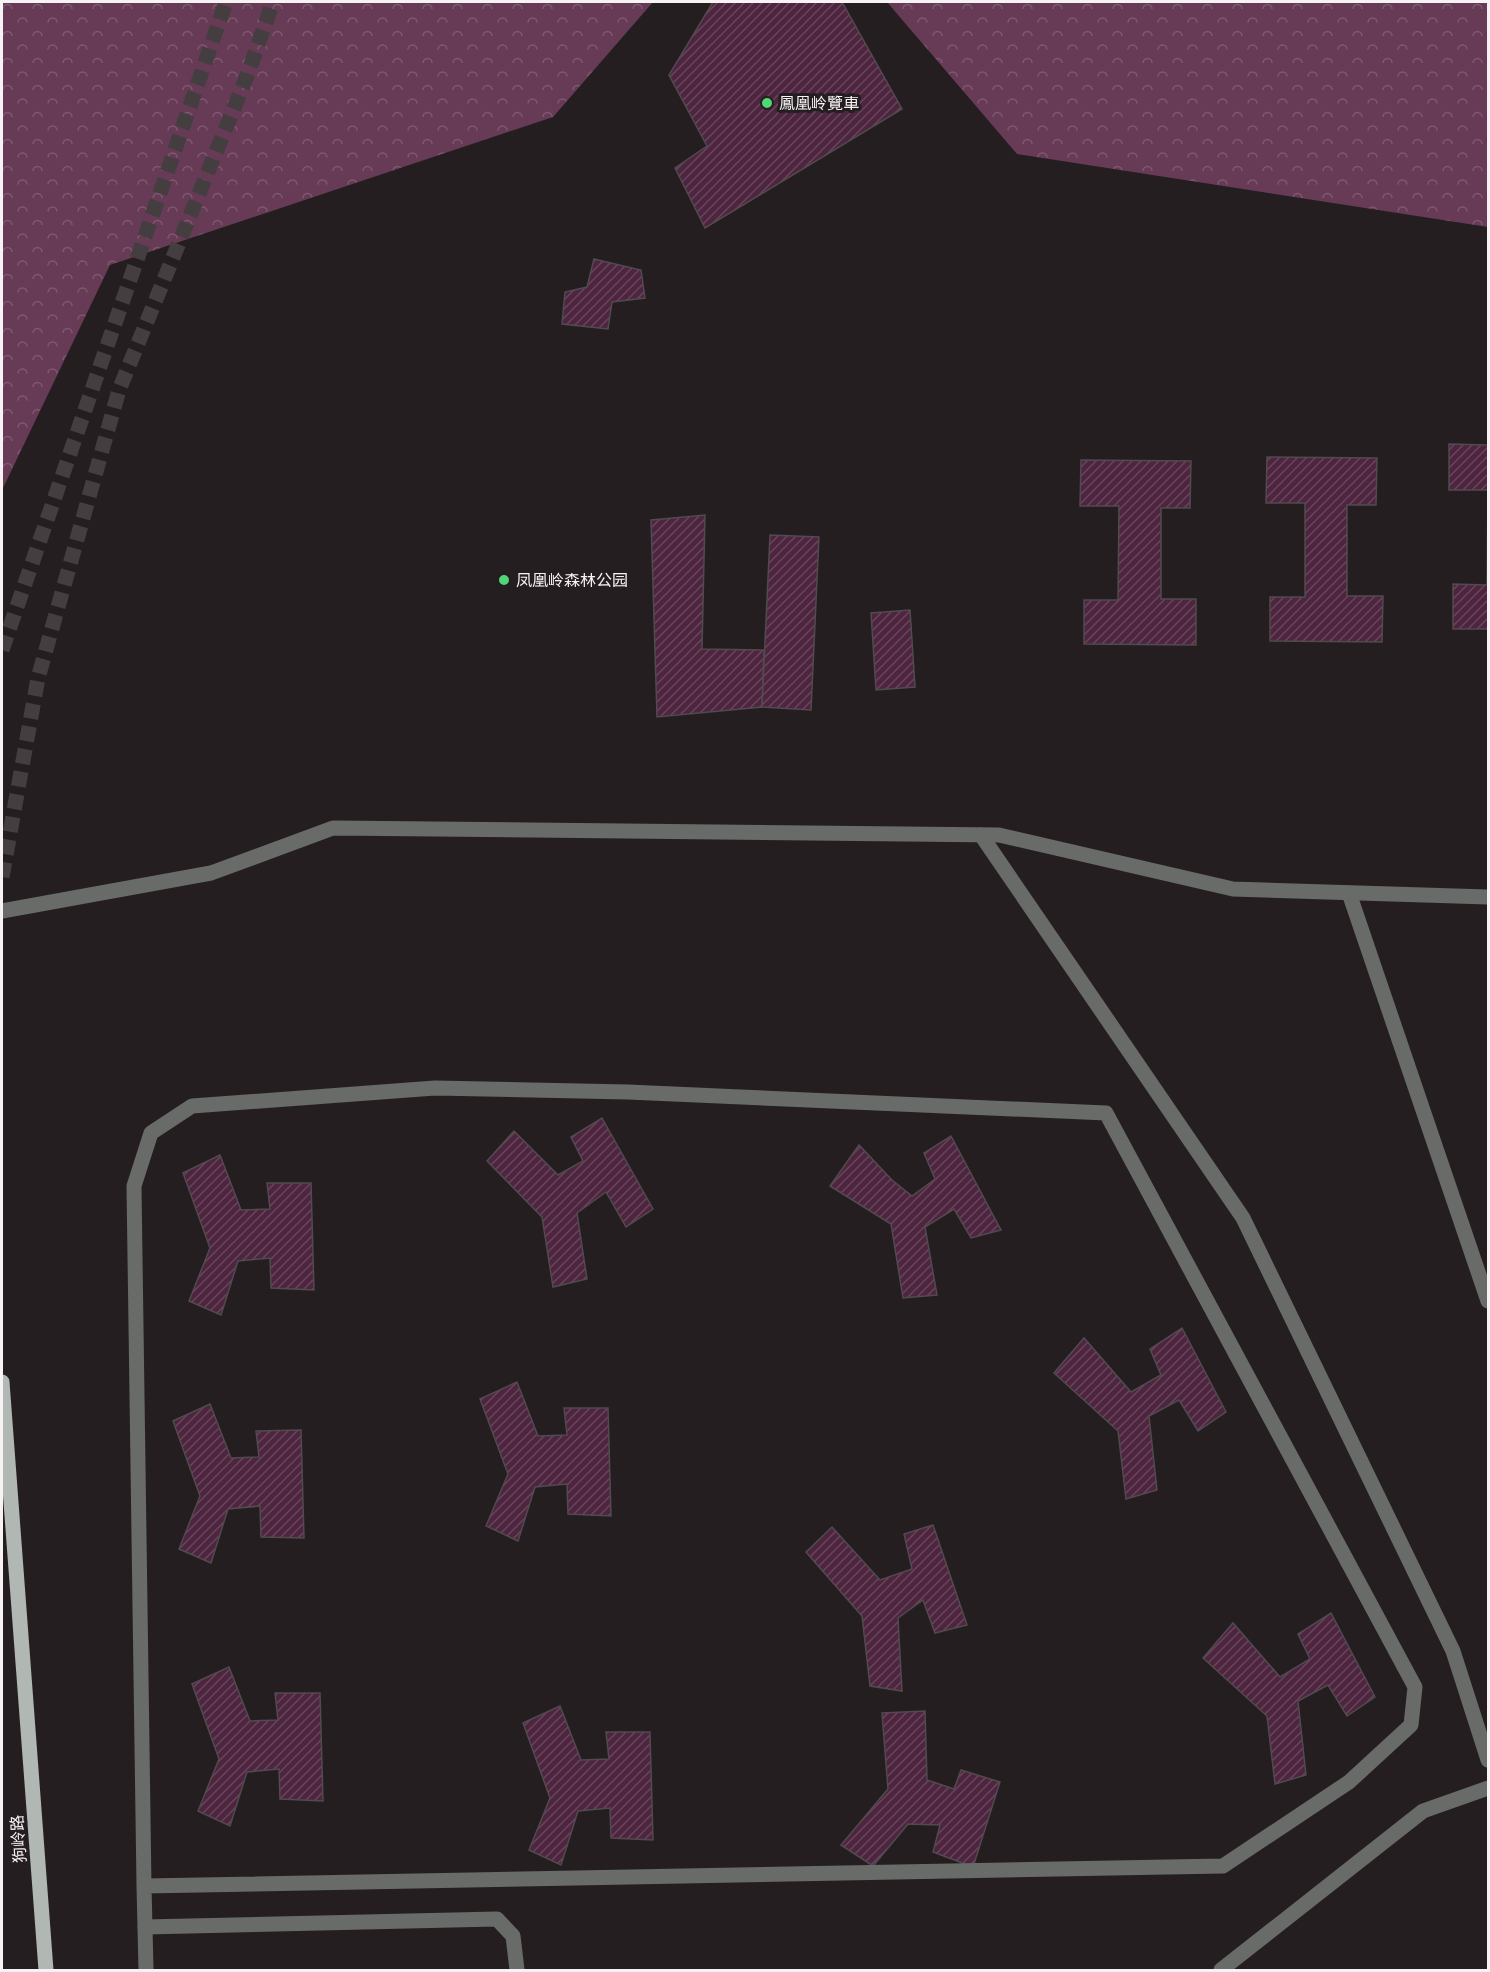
<svg xmlns="http://www.w3.org/2000/svg" width="1490" height="1972" font-family="'Space Grotesk','Noto Sans SC',sans-serif">
<style>
.forest{fill:url(#forest-crowns)}
.building{fill:url(#building-hatch);stroke:#514a4e;stroke-width:1.5}
.lines{fill:none;stroke-linecap:round;stroke-linejoin:round}
.major-tunnel{stroke:#443e41;stroke-width:15;stroke-dasharray:15 8;stroke-linecap:butt}
.minor{stroke:#686b68;stroke-width:15}
.major{stroke:#b1b7b2;stroke-width:15}
.poi-dot{fill:#4fd675;stroke:#241e21;stroke-width:2}
.labels{text-anchor:middle;stroke-width:6;stroke-linejoin:round;paint-order:stroke}
.poi-label{font-size:16px;fill:#f7f3f5;stroke:#241e21;text-anchor:start}
.street-label{font-size:16px;fill:#f7f3f5;stroke:#241e21}
</style>
<defs>
<pattern id="forest-crowns" width="20" height="18" patternUnits="userSpaceOnUse" patternTransform="scale(1.5)"><rect width="20" height="18" fill="#673b56"/><path d="M2 6a3 3 0 1 1 6 0M12 15a3 3 0 1 1 6 0" fill="none" stroke="#7e586f"/></pattern>
<pattern id="building-hatch" width="6" height="6" patternUnits="userSpaceOnUse" patternTransform="scale(1.5)"><rect width="6" height="6" fill="#4e253f"/><path d="M-1 1l2-2M0 6l6-6M5 7l2-2" fill="none" stroke="#68455b"/></pattern>
</defs>
<rect width="100%" height="100%" fill="#241e21"/>
<!-- forest -->
<g class="forest">
<polygon points="2,2 653,2 553,117 110,265 2,490"/>
<polygon points="887,2 1488,2 1488,227 1017,154"/>
</g>
<!-- building -->
<g class="building">
<polygon points="713,2 842,2 902,109 705,228 675,168 707,146 669,75"/>
<polygon points="594,259 641,270 645,298 612,302 608,329 562,324 565,292 587,287"/>
<polygon points="1449,444 1488,445 1488,629 1453,629 1453,584 1487,585 1488,490 1449,490"/>
<polygon points="1267,457 1377,458 1376,505 1347,505 1347,596 1383,596 1382,642 1270,641 1270,597 1305,597 1305,503 1266,503"/>
<polygon points="1081,460 1191,461 1190,508 1161,508 1161,599 1196,599 1196,645 1084,644 1084,600 1118,600 1119,506 1080,506"/>
<polygon points="705,515 702,649 764,650 762,707 657,717 651,520"/>
<polygon points="770,535 819,537 811,710 762,707"/>
<polygon points="910,610 915,687 876,690 871,613"/>
<polygon points="602,1118 653,1209 626,1227 606,1192 577,1213 587,1279 553,1287 542,1217 487,1161 514,1131 558,1175 583,1161 571,1137"/>
<polygon points="951,1136 1001,1230 971,1238 954,1209 925,1227 937,1295 903,1298 891,1224 830,1186 859,1145 892,1180 912,1196 935,1179 924,1153"/>
<polygon points="220,1155 241,1210 270,1209 267,1183 311,1183 314,1290 271,1288 270,1258 238,1261 221,1315 189,1301 210,1248 183,1173"/>
<polygon points="1182,1328 1226,1412 1198,1431 1179,1400 1149,1416 1157,1490 1126,1499 1118,1431 1054,1373 1084,1338 1131,1392 1161,1375 1150,1349"/>
<polygon points="517,1382 538,1436 567,1435 564,1408 608,1408 611,1516 568,1514 567,1484 535,1487 518,1541 486,1526 508,1474 480,1399"/>
<polygon points="210,1404 231,1458 259,1457 256,1431 301,1430 304,1538 261,1537 260,1506 228,1509 211,1563 179,1549 200,1496 173,1421"/>
<polygon points="933,1525 967,1625 935,1633 923,1600 898,1618 902,1691 870,1686 862,1616 806,1552 832,1527 880,1580 912,1569 904,1534"/>
<polygon points="1331,1613 1375,1697 1347,1716 1328,1685 1298,1701 1306,1775 1275,1784 1267,1716 1203,1658 1233,1623 1280,1677 1310,1659 1298,1634"/>
<polygon points="229,1667 250,1721 278,1720 275,1693 320,1693 323,1801 280,1799 279,1769 247,1772 230,1826 198,1811 219,1759 192,1684"/>
<polygon points="560,1706 581,1760 609,1759 606,1732 650,1732 653,1840 611,1838 610,1808 578,1811 561,1865 529,1850 550,1798 523,1723"/>
<polygon points="925,1711 927,1780 954,1789 961,1770 1000,1782 973,1867 933,1852 940,1825 908,1824 873,1866 841,1845 888,1789 882,1713"/>
</g>
<g class="lines">
<!-- major-tunnel -->
<g class="major-tunnel">
<polyline points="2,650 226,2"/>
<polyline points="2,877 38,678 119,390 247,76 273,2"/>
</g>
<!-- minor -->
<g class="minor">
<polyline points="981,835 1243,1218 1453,1651 1488,1760"/>
<polyline points="1349,893 1488,1301"/>
<polyline points="2,911 211,873 333,828 999,835 1233,889 1488,897"/>
<polyline points="144,1886 1223,1866 1349,1782 1411,1725 1415,1687 1106,1113 628,1092 435,1088 192,1106 151,1133 134,1186 144,1886 146,1970"/>
<polyline points="145,1927 497,1919 513,1936 517,1970"/>
<polyline points="1221,1970 1423,1811 1488,1788"/>
</g>
<!-- major -->
<polyline class="major" points="2,1382 46,1970"/>
</g>
<!-- markers -->
<g class="poi-dot">
<circle cx="767" cy="103" r="6"/>
<circle cx="504" cy="580" r="6"/>
</g>
<g class="labels">
<!-- poi labels -->
<g class="poi-label">
<text x="779" y="109">鳳凰岭覽車</text>
<text x="516" y="586">凤凰岭森林公园</text>
</g>
<!-- street labels -->
<g class="street-label">
<text transform="translate(18 1839) rotate(-94)" y="6">狗岭路</text>
</g>
</g>
<!-- border -->
<rect width="1490" height="1972" fill="none" stroke="#f7f3f5" stroke-width="6"/>
</svg>
